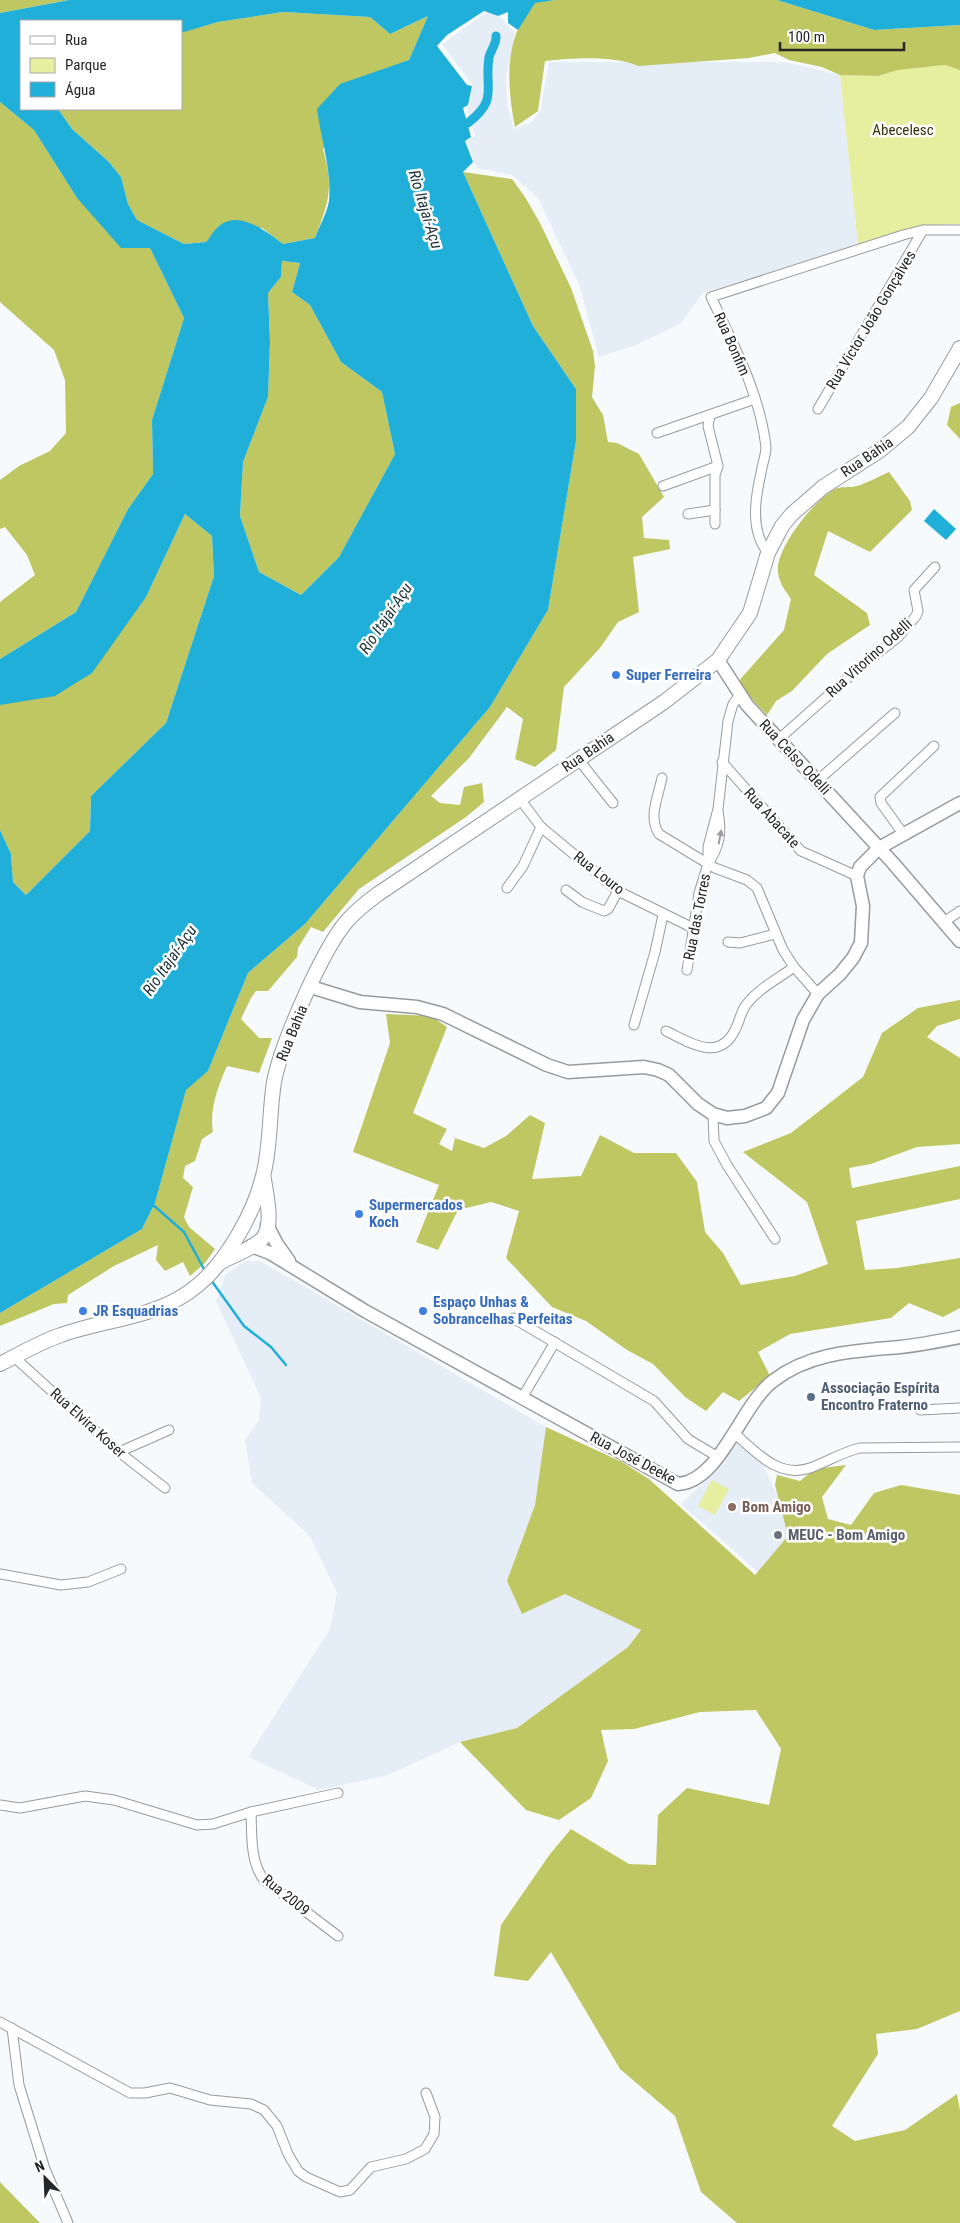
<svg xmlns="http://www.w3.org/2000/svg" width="960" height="2223" font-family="'Roboto Condensed',sans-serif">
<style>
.built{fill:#e5edf6}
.green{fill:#e5ef9f}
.forest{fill:#bec762}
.water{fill:#20afd9;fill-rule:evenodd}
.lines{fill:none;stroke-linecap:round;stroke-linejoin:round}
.stream{stroke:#20afd9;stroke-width:2.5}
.canal{stroke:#20afd9;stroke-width:9}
.street-casing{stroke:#989b9e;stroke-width:11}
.secondary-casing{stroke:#989b9e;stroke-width:15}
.primary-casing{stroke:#989b9e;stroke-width:16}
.street{stroke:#fff;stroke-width:9}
.secondary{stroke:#fff;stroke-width:12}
.primary{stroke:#fff;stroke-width:14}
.oneway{fill:#9d9d9e}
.shop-dot{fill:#3f7fe0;stroke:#fff;stroke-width:2}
.service-dot{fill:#5c6f8a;stroke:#fff;stroke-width:2}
.education-dot{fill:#8d6e63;stroke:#fff;stroke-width:2}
.worship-dot{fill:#6b7280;stroke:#fff;stroke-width:2}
.labels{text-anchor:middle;stroke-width:5;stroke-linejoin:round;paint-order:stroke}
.park-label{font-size:15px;fill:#303307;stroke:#fff}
.street-label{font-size:15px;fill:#252627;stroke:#fff}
.shop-label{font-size:15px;font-weight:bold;fill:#366cbe;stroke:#fff;text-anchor:start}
.service-label{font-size:15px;font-weight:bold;fill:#4e5e75;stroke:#fff;text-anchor:start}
.education-label{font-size:15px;font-weight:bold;fill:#785e54;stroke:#fff;text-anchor:start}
.worship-label{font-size:15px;font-weight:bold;fill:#5b616d;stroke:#fff;text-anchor:start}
.water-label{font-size:16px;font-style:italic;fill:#1c323a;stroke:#fff}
</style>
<rect width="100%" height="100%" fill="#f7fafd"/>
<!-- built -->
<g class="built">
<polygon points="487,12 500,17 515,32 506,76 507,103 514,129 532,122 540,111 549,62 785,62 840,75 858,245 703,293 681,323 636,345 599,357 579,284 538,198 512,175 477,168 466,141 475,136 467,111 473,86 442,44"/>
<polygon points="246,1261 259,1261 295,1281 546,1427 535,1505 507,1581 522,1614 565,1594 641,1629 628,1647 517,1728 460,1742 388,1775 319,1790 248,1757 330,1629 337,1593 310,1536 252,1483 245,1440 259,1420 261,1398 216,1301 226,1274"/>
<polygon points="738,1442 762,1463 777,1495 788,1536 758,1572 681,1504 722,1466"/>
</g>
<!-- green -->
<g class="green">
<path d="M945,65L960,70V224C919,225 896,231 858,245L840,75L878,76L898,70Z"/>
<polygon points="712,1480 729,1489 715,1515 698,1506"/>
</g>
<!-- forest -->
<g class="forest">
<polygon points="0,0 69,0 0,13"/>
<path d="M555,0H777L874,30L960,25V70L945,65L898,70L878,76L840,75L822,67L789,60L775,53L749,58L638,66C615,55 571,58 545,61L538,111L515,127C509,97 505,58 518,29C522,20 530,11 535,2Z"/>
<path d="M283,12L370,17L390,34L428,16L409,60L379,72L323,149C334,188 329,201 315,238L283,244L262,228L219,226L206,242L184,244L137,220L128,204L121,177L109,162L72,129L58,109H181V32L218,22Z"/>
<polygon points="0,102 34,130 77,198 150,248 184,318 152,420 153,474 128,509 76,612 0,659 0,602 35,575 27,555 5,527 0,529 0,480 19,466 50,451 66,433 65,380 54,350 0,302"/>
<path d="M463,172L512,179L525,197L540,223L571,288L593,351L595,366L592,397L603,415L608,442L617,443L639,454L664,497L642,517L644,538L669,540L670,549L633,557L639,612L618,622L600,648L564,687L556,750L535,767L515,759L523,719L507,707L469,758L431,796L440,803L460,805L464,787L482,783L484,802L466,817L359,889L323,932L311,927L298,948L297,957L268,991H256L251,998L241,1019L259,1038H272L259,1073L227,1066C218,1086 209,1110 213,1132L202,1139L195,1161L185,1166L183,1178L193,1187L184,1217L189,1227L215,1249L205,1263L190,1276L183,1262L165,1271L156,1260L158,1245L114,1266L68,1295L67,1303L54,1304L0,1326V1313L142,1229L155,1203L186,1089L208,1071L248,973L305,924L490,707L548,610L576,441V389L533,326Z"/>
<polygon points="282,261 300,263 292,292 310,305 341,362 382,392 395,454 339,557 301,595 259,572 240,516 243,462 268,397 270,342 268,293 281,277"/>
<polygon points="960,403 960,439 947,425 951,407"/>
<path d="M889,472L910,501L912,510L870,552L828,531L814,575L867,613L870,625L827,654L792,691L776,701L767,715L737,683L784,630L791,599C785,590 779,583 778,572C775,549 814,500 835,489C841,486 850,488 857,486C868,483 879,476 889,472Z"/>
<polygon points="185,514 212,536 214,576 166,723 91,796 90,831 26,895 13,882 11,854 0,830 0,705 146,597"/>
<polygon points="960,1000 960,1019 937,1026 927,1037 960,1058 960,1144 917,1147 871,1164 849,1168 852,1188 960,1166 960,1199 856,1221 865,1270 897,1268 960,1258 960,1308 943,1317 909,1303 891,1318 790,1334 758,1352 770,1376 739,1401 723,1392 706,1411 685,1397 653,1364 627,1350 586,1321 552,1307 506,1258 519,1211 491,1202 458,1210 438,1250 416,1242 439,1185 353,1152 390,1043 386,1014 431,1016 447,1027 413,1113 447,1129 439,1144 452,1151 455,1138 484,1148 506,1136 530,1115 545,1123 532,1179 581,1176 600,1135 634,1153 676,1153 697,1182 705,1232 723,1253 741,1285 795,1276 828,1264 807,1202 743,1152 791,1133 863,1077 882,1033 918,1008"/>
<polygon points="546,1427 622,1462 649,1479 755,1575 788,1536 775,1485 777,1475 800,1481 815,1469 846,1465 822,1497 828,1519 851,1525 874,1493 901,1485 960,1495 960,2011 917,2029 876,2034 878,2054 832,2126 855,2141 905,2130 957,2094 960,2110 960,2223 737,2223 701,2192 675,2116 620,2069 551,1952 528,1981 494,1976 501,1925 550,1854 571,1829 629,1864 656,1865 658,1815 687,1788 769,1805 781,1749 756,1710 700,1712 634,1729 601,1730 608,1761 591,1798 559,1820 526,1810 460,1742 517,1728 628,1647 641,1630 565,1594 522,1614 507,1581 535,1505"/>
<polygon points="0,2182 40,2223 0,2223"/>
</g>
<!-- water -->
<g class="water">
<path d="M69,0H555L535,3L518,30L508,23V12L498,16L484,11L447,35L437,46L467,85L472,86L468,105L463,108L471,137L465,141L473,162L463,172L533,326L576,389V441L548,610L490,707L305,924L248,973L208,1071L186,1090L155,1203L142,1229L0,1313V830L11,854L13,882L26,895L90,831L91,796L166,723L214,576L212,536L185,514L146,597L92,673L55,696L0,705V659L76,612L128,509L153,474L152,420L184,318L150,248H121L77,198L34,130L0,102V13ZM283,12L370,17L390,34L428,16L409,60L340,84L317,109C321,139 332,171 329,201C327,213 319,227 315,238L283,244C267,232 238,208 218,227C213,231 210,238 206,242L184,244L137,220L128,204L121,177L109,162L72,129L58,109H21V21H181V32H184L218,22ZM282,261L300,263L292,292L310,305L341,362L382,392L395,454L339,557L301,595L259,572L240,516L243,462L268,397L270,342L268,293L281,277Z"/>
<polygon points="777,0 960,0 960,25 874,30"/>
<polygon points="934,509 956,529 946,540 924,521"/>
</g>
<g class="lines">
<!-- stream -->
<g class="stream">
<polyline points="152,1204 184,1232 205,1271"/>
<polyline points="211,1280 244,1326 271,1347 286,1365"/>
</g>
<!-- canal -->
<path class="canal" d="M468,123C499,99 484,89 489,57C491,50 497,43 496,36"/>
<defs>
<g id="street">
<polyline points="818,409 923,230"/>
<polyline points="710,415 708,426 718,466 715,475 715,524"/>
<polyline points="657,433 755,399"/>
<polyline points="663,486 718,466"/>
<polyline points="688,514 715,510"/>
<path d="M768,553C750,531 755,499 761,473C762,465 766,455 766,447C760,394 734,345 711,297L903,235L923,230H960"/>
<polyline points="779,739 859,668 898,637 916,616 918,611 914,590 935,567"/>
<polyline points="578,759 613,803"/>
<polyline points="722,762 801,851 857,876"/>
<path d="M662,778C658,797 648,817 659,834L715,868L747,880L757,888L783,950L794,967L818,994"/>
<polyline points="817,781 895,713"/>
<polyline points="520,799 541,827 618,891 693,928"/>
<polyline points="904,835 881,803 880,797 934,746"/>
<path d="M708,864C720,845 722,833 718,811"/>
<polyline points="507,888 523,866 541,827"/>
<polyline points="566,890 582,902 604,911 608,909 618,891"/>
<polyline points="944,922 960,911"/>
<polyline points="728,942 740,943 775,934"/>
<polyline points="687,970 699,893 708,864 708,847 718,809 728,721 733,704 739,696"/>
<polyline points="634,1025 655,952 663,915"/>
<path d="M666,1031C689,1042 719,1063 735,1030C739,1023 740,1015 744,1008C754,991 778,979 794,967"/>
<polyline points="713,1114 714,1141 727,1165 775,1239"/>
<polyline points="513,1318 654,1401 688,1439 718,1457"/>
<polyline points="14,1357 119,1452 165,1488"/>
<polyline points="522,1398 555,1342"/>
<polyline points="920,1410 960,1408"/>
<path d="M733,1432C755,1451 778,1479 810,1468C827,1462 842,1452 860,1448L960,1447"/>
<polyline points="119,1452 169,1430"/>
<polyline points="0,1574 61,1585 88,1582 121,1569"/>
<polyline points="0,1805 20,1808 85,1796 114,1800 197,1825 213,1824 251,1812 338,1793"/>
<path d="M251,1812C252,1835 250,1862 264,1880L338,1936"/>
<polyline points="0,2022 130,2093 145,2093 170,2088 210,2100 251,2104 264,2110 277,2126 288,2154 298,2171 306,2177 340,2192 350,2190 371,2167 406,2159 425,2149 434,2134 435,2117 426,2093"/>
<polyline points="12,2028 19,2085 45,2169 68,2223"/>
</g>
<g id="secondary">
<polyline points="718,660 747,705 893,863 960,941"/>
<polyline points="311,987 360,1002 417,1007 443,1014 547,1065 568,1072 644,1067 658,1070 669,1075 698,1104 713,1114 727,1118 745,1116 766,1108 778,1093 803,1020 818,994 840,974 853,958 861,943 863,906 857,876 860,867 879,848 960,803"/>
<polyline points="267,1225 277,1244 289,1261"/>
<path d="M251,1246L270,1253L365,1311L678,1484C720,1482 741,1405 773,1381C810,1352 856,1351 900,1347C920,1345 940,1341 960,1337"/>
</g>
<g id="primary">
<path d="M221,1262C232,1256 256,1247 263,1238C274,1224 266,1195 264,1179"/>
<path d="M0,1364C20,1354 40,1342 61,1335C108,1318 158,1319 198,1285C227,1261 254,1213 263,1176C271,1146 269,1113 274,1082C281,1045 322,950 347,921C356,911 367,902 378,894L664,702L718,660L750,613L768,553L782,526L792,514L823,487L879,451L908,427L931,398L960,348"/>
</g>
</defs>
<!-- street casing -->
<use href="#street" class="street-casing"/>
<!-- secondary casing -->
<use href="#secondary" class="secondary-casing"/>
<!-- primary casing -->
<use href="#primary" class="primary-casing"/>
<!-- street -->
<use href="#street" class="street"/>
<!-- secondary -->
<use href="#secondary" class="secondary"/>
<!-- primary -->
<use href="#primary" class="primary"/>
</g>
<!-- one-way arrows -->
<defs><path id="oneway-solid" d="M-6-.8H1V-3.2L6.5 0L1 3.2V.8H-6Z" transform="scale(1.25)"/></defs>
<use class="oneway" href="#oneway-solid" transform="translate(720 837) rotate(-79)"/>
<!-- markers -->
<g class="shop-dot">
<circle cx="616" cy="675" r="5"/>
<circle cx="359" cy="1214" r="5"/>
<circle cx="83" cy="1311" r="5"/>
<circle cx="423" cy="1311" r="5"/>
</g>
<circle class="service-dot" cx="811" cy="1397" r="5"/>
<circle class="education-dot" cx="732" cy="1507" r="5"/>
<circle class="worship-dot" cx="778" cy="1535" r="5"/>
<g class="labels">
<!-- park labels -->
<g class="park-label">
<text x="903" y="135">Abecelesc</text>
</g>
<!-- street labels -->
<g class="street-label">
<text transform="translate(871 320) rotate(-59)" y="5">Rua Victor João Gonçalves</text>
<text transform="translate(732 344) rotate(66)" y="5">Rua Bonfim</text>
<text transform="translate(867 457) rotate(-34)" y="5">Rua Bahia</text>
<text transform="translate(869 658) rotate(-42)" y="5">Rua Vitorino Odelli</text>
<text transform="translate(588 752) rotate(-34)" y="5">Rua Bahia</text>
<text transform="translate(795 757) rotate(47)" y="5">Rua Celso Odelli</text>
<text transform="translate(772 818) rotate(48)" y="5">Rua Abacate</text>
<text transform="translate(599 873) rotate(38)" y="5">Rua Louro</text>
<text transform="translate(697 917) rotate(-79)" y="5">Rua das Torres</text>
<text transform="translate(292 1033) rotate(-68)" y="5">Rua Bahia</text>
<text transform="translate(88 1423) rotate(42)" y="5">Rua Elvira Koser</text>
<text transform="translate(633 1458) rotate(28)" y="5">Rua José Deeke</text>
<text transform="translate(286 1895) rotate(39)" y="5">Rua 2009</text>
</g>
<!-- shop labels -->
<g class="shop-label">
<text x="626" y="680">Super Ferreira</text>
<text x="369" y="1210">Supermercados<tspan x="369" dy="17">Koch</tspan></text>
<text x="433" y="1307">Espaço Unhas &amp;<tspan x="433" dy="17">Sobrancelhas Perfeitas</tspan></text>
<text x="93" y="1316">JR Esquadrias</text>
</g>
<!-- service labels -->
<g class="service-label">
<text x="821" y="1393">Associação Espírita<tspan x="821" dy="17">Encontro Fraterno</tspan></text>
</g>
<!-- education labels -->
<g class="education-label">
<text x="742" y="1512">Bom Amigo</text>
</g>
<!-- worship labels -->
<g class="worship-label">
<text x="788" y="1540">MEUC - Bom Amigo</text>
</g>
<!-- water labels -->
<g class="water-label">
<text transform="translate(426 209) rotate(73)" y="6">Rio Itajaí-Açu</text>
<text transform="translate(385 618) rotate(-56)" y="6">Rio Itajaí-Açu</text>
<text transform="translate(169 960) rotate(-55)" y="6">Rio Itajaí-Açu</text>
</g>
</g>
<!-- legend -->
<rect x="20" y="20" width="162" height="90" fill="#ffffff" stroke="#a8a8a9"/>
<rect x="30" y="36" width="25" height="8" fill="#ffffff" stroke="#a8a8a9"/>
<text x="65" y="45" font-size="15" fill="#252627">Rua</text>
<rect x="30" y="58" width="25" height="15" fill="#e5ef9f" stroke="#a8a8a9"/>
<text x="65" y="70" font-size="15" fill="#252627">Parque</text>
<rect x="30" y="82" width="25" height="15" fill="#20afd9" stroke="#a8a8a9"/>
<text x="65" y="95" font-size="15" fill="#252627">Água</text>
<!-- north arrow -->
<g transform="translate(45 2178) rotate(336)" stroke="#ffffff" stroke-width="4" paint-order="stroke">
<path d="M0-4L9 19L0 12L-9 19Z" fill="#252627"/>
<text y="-8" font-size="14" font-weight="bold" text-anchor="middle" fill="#252627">N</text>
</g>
<!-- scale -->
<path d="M780 42v8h124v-8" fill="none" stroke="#252627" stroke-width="2.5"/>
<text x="788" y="42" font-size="15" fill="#252627" stroke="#ffffff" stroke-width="4" paint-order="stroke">100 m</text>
</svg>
